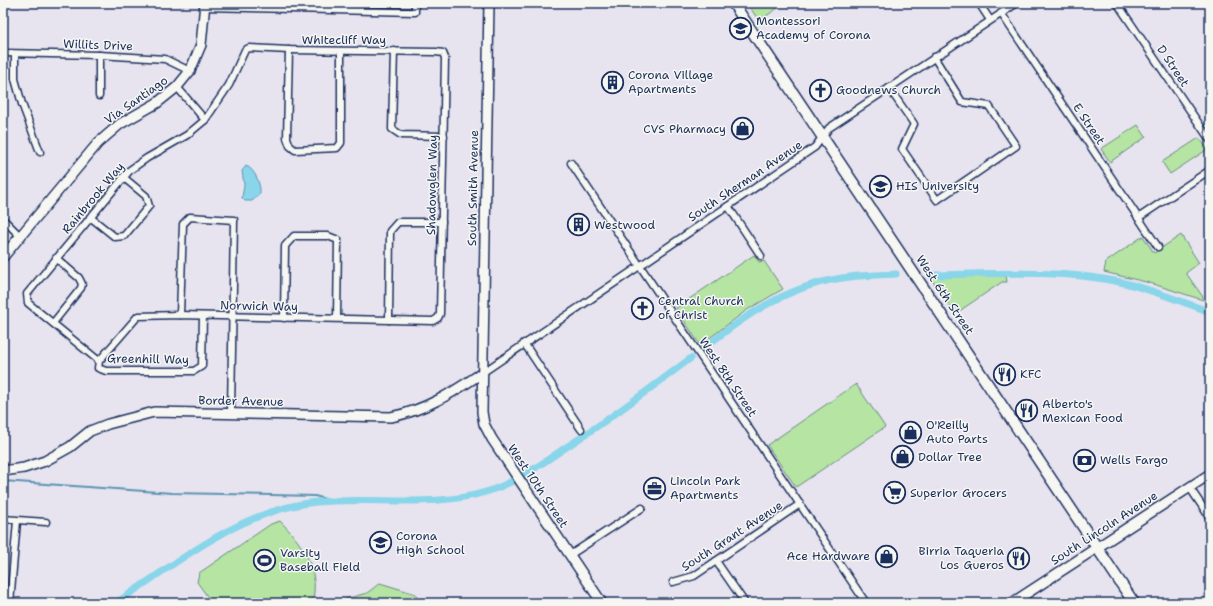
<svg xmlns="http://www.w3.org/2000/svg" width="1213" height="606" font-family="'Shantell Sans',sans-serif">
<style>
.green{fill:#b5e4a3;stroke:#688a80}
.water{fill:#89d5e9;stroke:#5d93b1}
.lines{fill:none;stroke-linecap:round;stroke-linejoin:round}
.stream{stroke:#5d93b1;stroke-width:2}
.canal{stroke:#89d5e9;stroke-width:7}
.street-casing{stroke:#1b2f5e;stroke-width:9}
.secondary-casing{stroke:#1b2f5e;stroke-width:12}
.primary-casing{stroke:#1b2f5e;stroke-width:13}
.street{stroke:#f6f6f2;stroke-width:6}
.secondary{stroke:#f6f6f2;stroke-width:9}
.primary{stroke:#f6f6f2;stroke-width:10}
.labels{text-anchor:middle;stroke-width:3;stroke-linejoin:round;paint-order:stroke}
.poi-label{font-size:12px;fill:#1b2f5e;stroke:#f6f6f2;text-anchor:start}
.street-label{font-size:12px;fill:#1b2f5e;stroke:#f6f6f2}
</style>
<rect width="100%" height="100%" fill="#e7e4f0"/>
<filter id="ink" filterUnits="userSpaceOnUse"><feTurbulence type="fractalNoise" baseFrequency=".025" numOctaves="2"/><feDisplacementMap in="SourceGraphic" scale="8" xChannelSelector="R" yChannelSelector="G"/><feConvolveMatrix kernelMatrix="1 2 1 2 8 2 1 2 1" color-interpolation-filters="sRGB"/></filter>
<g filter="url(#ink)">
<!-- green -->
<g class="green">
<polygon points="747,3 785,3 759,21"/>
<polygon points="1138,125 1146,137 1110,162 1101,149"/>
<polygon points="1199,138 1208,149 1170,174 1162,162"/>
<polygon points="1181,235 1199,263 1186,273 1203,297 1203,300 1150,283 1104,272 1106,262 1143,236 1154,253"/>
<polygon points="754,255 759,262 764,261 783,289 747,310 700,345 676,308"/>
<polygon points="929,276 1006,276 1007,282 1002,282 955,314"/>
<polygon points="856,384 885,427 796,487 767,445"/>
<path d="M280,521C302,543 321,570 312,603H212L197,582L199,573L271,524Z"/>
<polygon points="380,583 416,594 418,603 339,603 345,601 345,599 367,593"/>
</g>
<!-- water -->
<path class="water" d="M246,166C255,169 261,185 260,194L252,201H245L242,198L244,185L242,171Z"/>
<g class="lines">
<!-- stream -->
<polyline class="stream" points="3,481 172,493 315,496 332,501"/>
<!-- canal -->
<g class="canal">
<path d="M931,275C993,274 1058,269 1120,282C1151,289 1180,301 1210,312"/>
<path d="M704,348C748,313 793,283 850,277C865,275 880,275 896,274"/>
<path d="M116,603C178,562 240,510 316,502C374,496 434,509 489,491C517,482 541,464 565,448C608,420 650,389 691,358"/>
</g>
<defs>
<g id="street">
<polyline points="979,3 990,20"/>
<polyline points="1117,3 1210,140"/>
<polyline points="205,7 415,12 415,3"/>
<polyline points="1001,13 1158,247"/>
<polyline points="289,50 287,138 290,146 295,150 337,148 341,143 341,51"/>
<polyline points="394,51 392,129 401,135 444,136"/>
<polyline points="3,53 99,55 165,59 190,71"/>
<polyline points="15,54 15,79 22,104 40,152"/>
<polyline points="177,87 205,120"/>
<polyline points="889,88 914,124 902,149 937,200 1016,146 989,106 962,102 934,57"/>
<polyline points="99,96 99,55"/>
<polyline points="571,163 866,603"/>
<polyline points="728,206 761,256"/>
<polyline points="90,217 115,237 124,236 149,206 146,196 123,177"/>
<polyline points="1138,218 1210,170"/>
<polyline points="3,219 20,236"/>
<polyline points="180,315 183,224 190,217 234,220 231,413"/>
<polyline points="284,318 285,246 294,236 328,236 338,240 337,318"/>
<polyline points="389,320 390,231 398,222 442,222"/>
<polyline points="53,323 81,288 82,284 79,278 56,258"/>
<polyline points="524,343 581,429"/>
<polyline points="99,361 138,316 180,315 433,321 438,318 440,314 445,58 443,53 436,52 289,50 249,48 245,50 229,85 205,120 187,135 147,158 130,170 27,294 28,303 99,361 98,368 106,371 194,371 202,366 203,316"/>
<polyline points="482,373 815,147 829,128 1017,3"/>
<polyline points="1190,488 1210,518"/>
<polyline points="3,519 46,522"/>
<polyline points="570,555 642,508"/>
<polyline points="716,561 745,603"/>
<polyline points="673,582 694,576 800,504"/>
<polyline points="10,603 17,521"/>
</g>
<g id="secondary">
<polyline points="489,3 482,412 484,424 492,439 602,603"/>
<polyline points="3,257 98,143 120,124 157,103 177,87 190,71 201,45 205,3"/>
<path d="M3,471L24,468L45,461L70,447L90,431L108,424L154,412L391,417C426,410 452,393 482,373"/>
<polyline points="1012,603 1210,474"/>
</g>
<polyline id="primary" points="733,3 1134,603"/>
</defs>
<!-- street casing -->
<use href="#street" class="street-casing"/>
<!-- secondary casing -->
<use href="#secondary" class="secondary-casing"/>
<!-- primary casing -->
<use href="#primary" class="primary-casing"/>
<!-- street -->
<use href="#street" class="street"/>
<!-- secondary -->
<use href="#secondary" class="secondary"/>
<!-- primary -->
<use href="#primary" class="primary"/>
</g>
</g>
<!-- icons -->
<defs>
<symbol id="school-ring" viewBox="-11 -11 22 22"><circle r="9.5" fill="#f6f6f2" stroke="#1b2f5e" stroke-width="1.5"/><path d="M0-5L7-2L0 1L-7-2ZM-4 1L0 2.5L4 1V4Q0 6-4 4Z" fill="#1b2f5e"/></symbol>
<symbol id="building-ring" viewBox="-11 -11 22 22"><circle r="9.5" fill="#f6f6f2" stroke="#1b2f5e" stroke-width="1.5"/><path d="M-4-6H4V6H1V3H-1V6H-4ZM-2.5-4.3h1.7v1.8h-1.7ZM.8-4.3h1.7v1.8H.8ZM-2.5-1h1.7V.8h-1.7ZM.8-1h1.7V.8H.8Z" fill="#1b2f5e"/></symbol>
<symbol id="church-ring" viewBox="-11 -11 22 22"><circle r="9.5" fill="#f6f6f2" stroke="#1b2f5e" stroke-width="1.5"/><path d="M-1.2-6h2.4v3.5h3.3v2.4h-3.3V6h-2.4V-.1h-3.3v-2.4h3.3Z" fill="#1b2f5e"/></symbol>
<symbol id="shop-ring" viewBox="-11 -11 22 22"><circle r="9.5" fill="#f6f6f2" stroke="#1b2f5e" stroke-width="1.5"/><path d="M-5-2.5h2.3a2.7 3.5 0 0 1 5.4 0H5L5.5 6h-11ZM-1.5-2.5h3a1.5 2.3 0 0 0-3 0Z" fill="#1b2f5e"/></symbol>
<symbol id="university-ring" viewBox="-11 -11 22 22"><circle r="9.5" fill="#f6f6f2" stroke="#1b2f5e" stroke-width="1.5"/><path d="M0-5L7-2L0 1L-7-2ZM-4 1L0 2.5L4 1V4Q0 6-4 4Z" fill="#1b2f5e"/></symbol>
<symbol id="restaurant-ring" viewBox="-11 -11 22 22"><circle r="9.5" fill="#f6f6f2" stroke="#1b2f5e" stroke-width="1.5"/><path d="M-5-6h1v4h1v-4h1v4h1v-4h1v5L-1.5 .5V6h-2V.5L-5-1ZM5-6V6H3V1.5H1.5Q1.5-4 5-6Z" fill="#1b2f5e"/></symbol>
<symbol id="bank-ring" viewBox="-11 -11 22 22"><circle r="9.5" fill="#f6f6f2" stroke="#1b2f5e" stroke-width="1.5"/><path d="M-6-4H6V4H-6ZM0-2.3a2.3 2.3 0 1 0 0 4.6a2.3 2.3 0 1 0 0-4.6Z" fill="#1b2f5e"/></symbol>
<symbol id="office-ring" viewBox="-11 -11 22 22"><circle r="9.5" fill="#f6f6f2" stroke="#1b2f5e" stroke-width="1.5"/><path d="M-6-3h4V-5.5h4V-3h4V5H-6ZM-1-4.5V-3h2v-1.5ZM-6 0V1H6V0Z" fill="#1b2f5e"/></symbol>
<symbol id="supermarket-ring" viewBox="-11 -11 22 22"><circle r="9.5" fill="#f6f6f2" stroke="#1b2f5e" stroke-width="1.5"/><path d="M-6-5.5h2.5l.6 2H6L4.5 2H-2.5L-4.4-4H-6ZM-1.5 3.2a1.3 1.3 0 1 0 .1 0ZM3 3.2a1.3 1.3 0 1 0 .1 0Z" fill="#1b2f5e"/></symbol>
<symbol id="stadium-ring" viewBox="-11 -11 22 22"><circle r="9.5" fill="#f6f6f2" stroke="#1b2f5e" stroke-width="1.5"/><path d="M0-5a6.5 5 0 1 0 0 10a6.5 5 0 1 0 0-10ZM-3.5-1.8h7v3.6h-7Z" fill="#1b2f5e"/></symbol>
</defs>
<g fill-rule="evenodd">
<use href="#school-ring" x="728" y="16" width="25" height="25"/>
<use href="#building-ring" x="600" y="70" width="25" height="25"/>
<use href="#church-ring" x="808" y="78" width="25" height="25"/>
<use href="#shop-ring" x="730" y="116" width="25" height="25"/>
<use href="#university-ring" x="868" y="174" width="25" height="25"/>
<use href="#building-ring" x="566" y="212" width="25" height="25"/>
<use href="#church-ring" x="630" y="296" width="25" height="25"/>
<use href="#restaurant-ring" x="992" y="362" width="25" height="25"/>
<use href="#restaurant-ring" x="1014" y="398" width="25" height="25"/>
<use href="#shop-ring" x="898" y="420" width="25" height="25"/>
<use href="#shop-ring" x="890" y="444" width="25" height="25"/>
<use href="#bank-ring" x="1072" y="448" width="25" height="25"/>
<use href="#office-ring" x="642" y="476" width="25" height="25"/>
<use href="#supermarket-ring" x="882" y="480" width="25" height="25"/>
<use href="#school-ring" x="368" y="530" width="25" height="25"/>
<use href="#shop-ring" x="874" y="544" width="25" height="25"/>
<use href="#restaurant-ring" x="1006" y="546" width="25" height="25"/>
<use href="#stadium-ring" x="252" y="548" width="25" height="25"/>
</g>
<g class="labels">
<!-- poi labels -->
<g class="poi-label">
<text x="756" y="25">Montessori<tspan x="756" dy="14">Academy of Corona</tspan></text>
<text x="628" y="79">Corona Village<tspan x="628" dy="14">Apartments</tspan></text>
<text x="836" y="94">Goodnews Church</text>
<text x="726" y="133" text-anchor="end">CVS Pharmacy</text>
<text x="896" y="190">HIS University</text>
<text x="594" y="229">Westwood</text>
<text x="658" y="305">Central Church<tspan x="658" dy="14">of Christ</tspan></text>
<text x="1020" y="378">KFC</text>
<text x="1042" y="408">Alberto's<tspan x="1042" dy="14">Mexican Food</tspan></text>
<text x="926" y="429">O'Reilly<tspan x="926" dy="14">Auto Parts</tspan></text>
<text x="918" y="461">Dollar Tree</text>
<text x="1100" y="464">Wells Fargo</text>
<text x="670" y="485">Lincoln Park<tspan x="670" dy="14">Apartments</tspan></text>
<text x="910" y="497">Superior Grocers</text>
<text x="396" y="540">Corona<tspan x="396" dy="14">High School</tspan></text>
<text x="1004" y="555" text-anchor="end">Birria Taqueria<tspan x="1004" dy="14">Los Gueros</tspan></text>
<text x="280" y="557">Varsity<tspan x="280" dy="14">Baseball Field</tspan></text>
<text x="870" y="560" text-anchor="end">Ace Hardware</text>
</g>
<!-- street labels -->
<g class="street-label">
<text x="344" y="44">Whitecliff Way</text>
<text transform="translate(98 45) rotate(2)" y="4">Willits Drive</text>
<text transform="translate(1173 66) rotate(56)" y="4">D Street</text>
<text transform="translate(136 100) rotate(-35)" y="4">Via Santiago</text>
<text transform="translate(1089 124) rotate(56)" y="4">E Street</text>
<text transform="translate(745 181) rotate(-34)" y="4">South Sherman Avenue</text>
<text transform="translate(432 185) rotate(-89)" y="4">Shadowglen Way</text>
<text transform="translate(473 188) rotate(-89)" y="4">South Smith Avenue</text>
<text transform="translate(93 198) rotate(-50)" y="4">Rainbrook Way</text>
<text transform="translate(945 295) rotate(56)" y="4">West 6th Street</text>
<text transform="translate(259 306) rotate(1)" y="4">Norwich Way</text>
<text transform="translate(148 359) rotate(1)" y="4">Greenhill Way</text>
<text transform="translate(728 377) rotate(56)" y="4">West 8th Street</text>
<text transform="translate(241 401) rotate(1)" y="4">Border Avenue</text>
<text transform="translate(538 486) rotate(56)" y="4">West 10th Street</text>
<text transform="translate(1104 528) rotate(-33)" y="4">South Lincoln Avenue</text>
<text transform="translate(732 536) rotate(-33)" y="4">South Grant Avenue</text>
</g>
</g>
<!-- margin -->
<rect width="1213" height="606" fill="none" stroke="#f6f6f2" stroke-width="16"/>
<rect x="8" y="8" width="1197" height="590" fill="none" stroke="#1b2f5e" stroke-width="1.5" filter="url(#ink)"/>
</svg>
